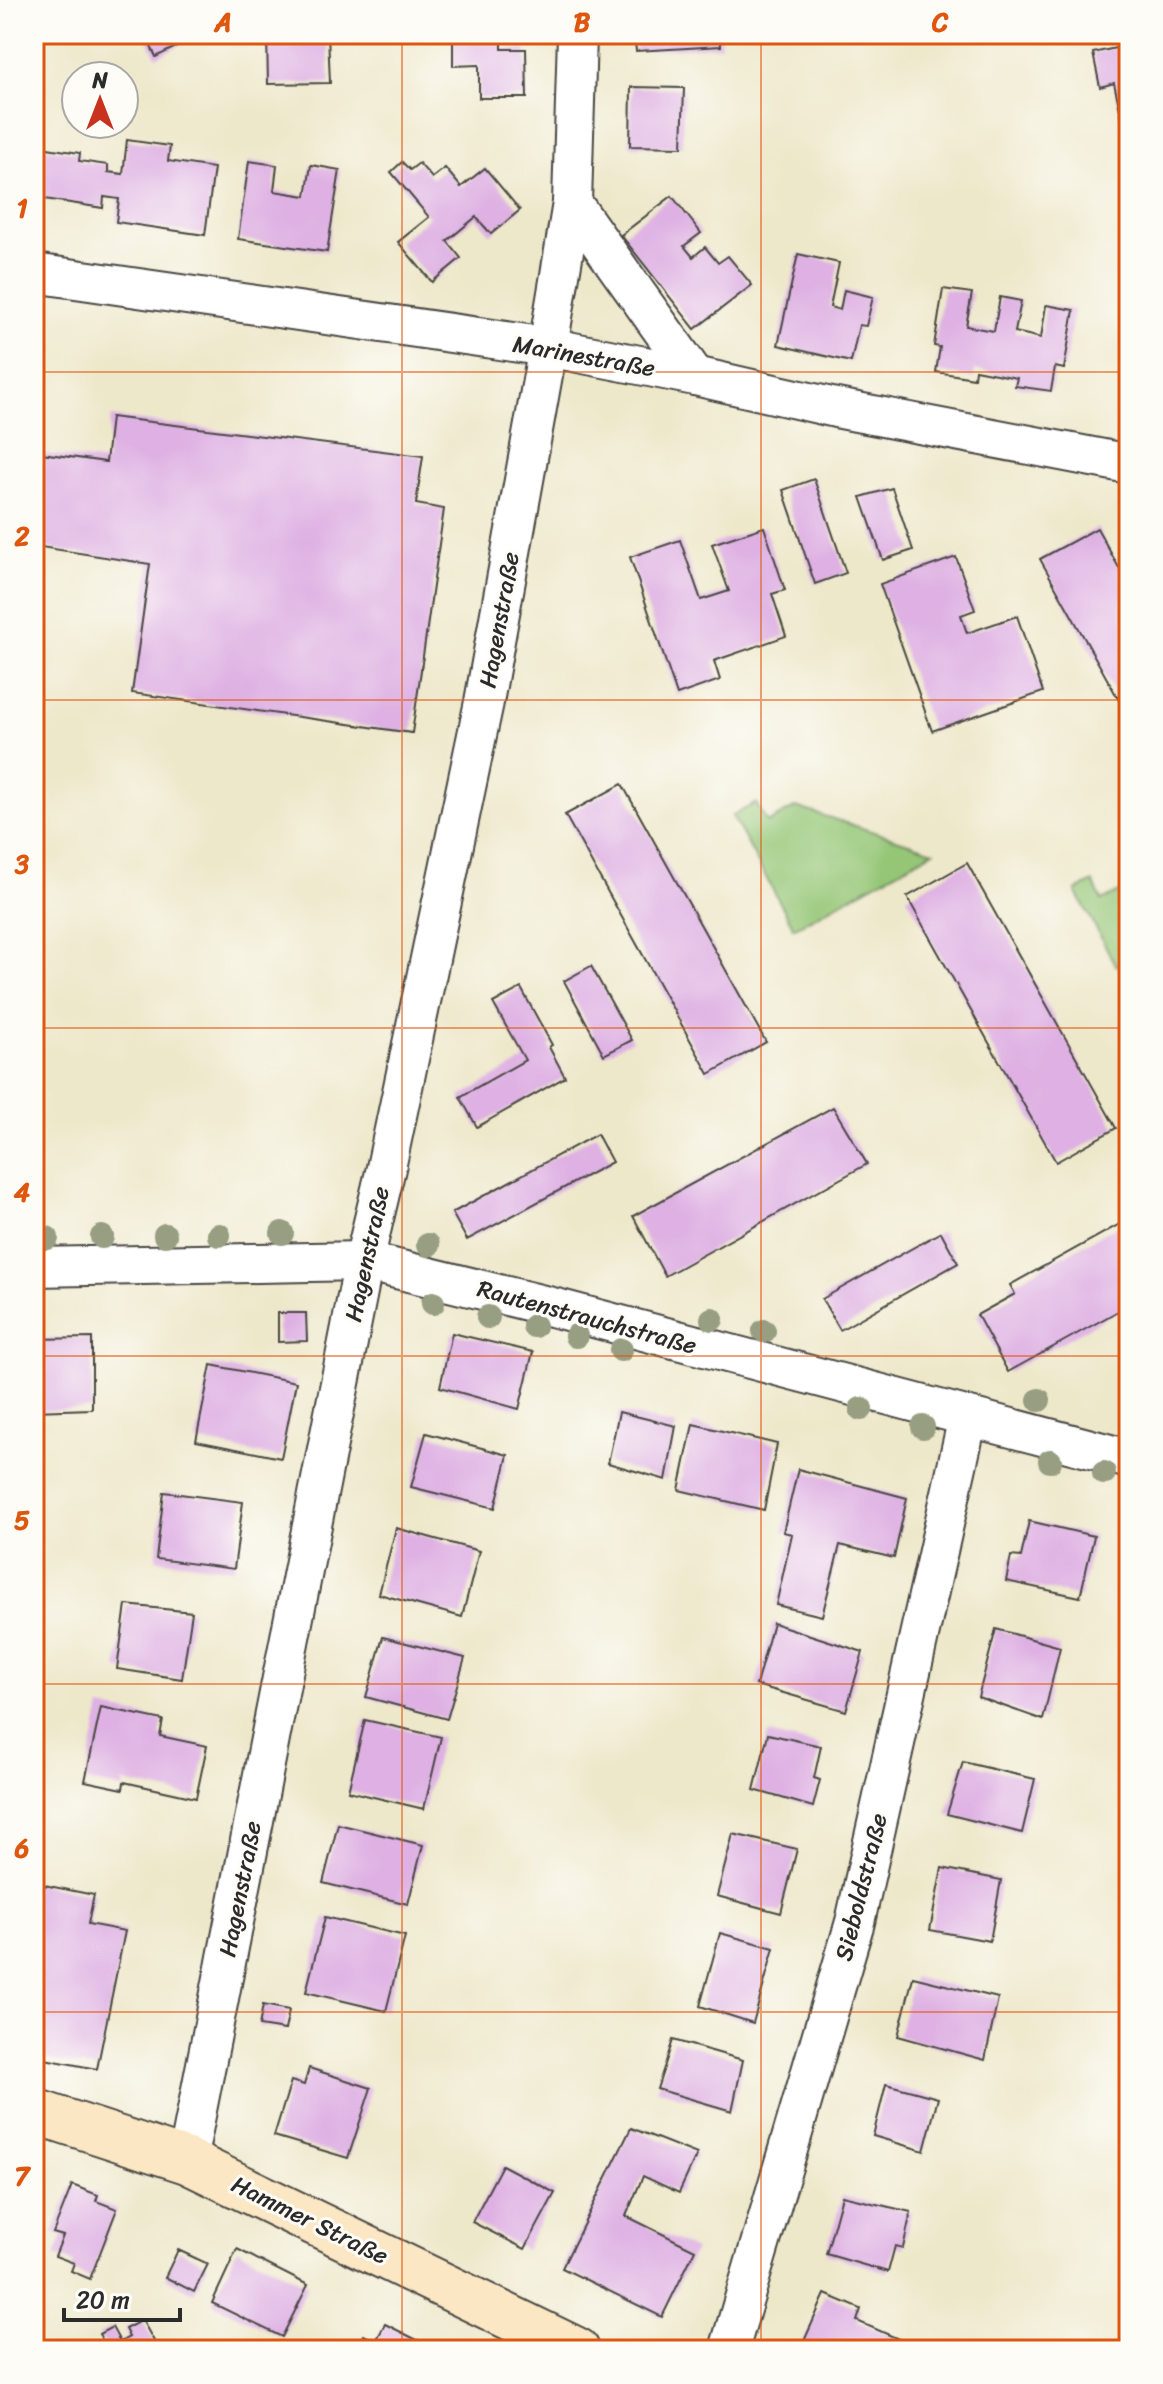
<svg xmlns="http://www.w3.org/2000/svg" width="1163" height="2384" font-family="Sriracha,sans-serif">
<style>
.green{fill:#94c676;stroke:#607850;stroke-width:2}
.building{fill:#deb0e3}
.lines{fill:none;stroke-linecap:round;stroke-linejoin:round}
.minor-casing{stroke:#484743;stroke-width:42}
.secondary-casing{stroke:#484743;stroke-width:48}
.minor{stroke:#fff;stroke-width:38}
.secondary{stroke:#fbe7c3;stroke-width:44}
.tree{fill:#979e81}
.grid{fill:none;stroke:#df570e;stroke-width:2;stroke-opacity:0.55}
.labels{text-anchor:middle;stroke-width:6;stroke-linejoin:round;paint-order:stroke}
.street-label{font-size:24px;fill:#2b2b2b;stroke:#fdfcf7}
.neatline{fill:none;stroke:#df570e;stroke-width:3}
.grid-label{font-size:26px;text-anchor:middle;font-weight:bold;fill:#df570e}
</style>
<rect width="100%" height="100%" fill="#fdfcf7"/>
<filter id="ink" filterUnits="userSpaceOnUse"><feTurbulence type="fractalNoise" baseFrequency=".0125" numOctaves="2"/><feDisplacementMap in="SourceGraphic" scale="16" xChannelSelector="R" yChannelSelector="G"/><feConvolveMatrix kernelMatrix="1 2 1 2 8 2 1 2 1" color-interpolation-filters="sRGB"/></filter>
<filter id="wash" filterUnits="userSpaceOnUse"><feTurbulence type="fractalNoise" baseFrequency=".006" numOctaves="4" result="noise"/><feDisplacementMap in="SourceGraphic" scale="32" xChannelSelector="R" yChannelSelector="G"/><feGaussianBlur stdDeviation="1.8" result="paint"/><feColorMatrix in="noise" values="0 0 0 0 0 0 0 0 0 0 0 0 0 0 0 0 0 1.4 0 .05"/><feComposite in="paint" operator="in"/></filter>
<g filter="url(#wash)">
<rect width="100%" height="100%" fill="#eee8cb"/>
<!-- green -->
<g class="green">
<polygon points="756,803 767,823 796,807 934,851 794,928 732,816"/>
<polygon points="1093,882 1102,901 1129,887 1129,959 1116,966 1076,891"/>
</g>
<g id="blocks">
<!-- building -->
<g class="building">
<polygon points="145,34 195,34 196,37 156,57"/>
<polygon points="267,34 328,34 330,83 268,84"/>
<polygon points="634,34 720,34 721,46 636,51"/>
<polygon points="453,37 502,37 502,49 526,49 527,98 479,98 479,65 453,66"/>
<polygon points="1129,45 1129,146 1128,146 1114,83 1100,87 1093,53"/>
<polygon points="631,87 684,88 682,147 630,146"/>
<polygon points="127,140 170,146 168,161 214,168 205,235 116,222 119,199 104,197 103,208 38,198 37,208 34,208 34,146 80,153 79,161 108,165 108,172 123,174"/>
<polygon points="249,161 277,165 274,191 306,196 311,165 340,170 327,252 238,239"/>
<polygon points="402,162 410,170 419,163 432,178 445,168 461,187 485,168 520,210 491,234 476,217 447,241 461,258 432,282 398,242 429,217 391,172"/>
<polygon points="672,196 701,233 684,246 693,257 705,247 718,263 728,256 752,285 695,329 621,235"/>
<polygon points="798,254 839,263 830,307 840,310 844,290 873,297 866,326 859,325 851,362 778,345"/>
<polygon points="943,289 972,293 966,326 982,329 994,331 1000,297 1021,301 1015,332 1041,338 1046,305 1074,310 1064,369 1055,367 1051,391 1015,386 1017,378 975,370 974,378 936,372 940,347 934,346"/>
<polygon points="111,417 423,456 416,504 444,509 412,733 132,693 150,564 34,546 34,452 106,462"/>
<polygon points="814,479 846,573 815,584 783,490"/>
<polygon points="892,488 913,550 883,560 861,497"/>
<polygon points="764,527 785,590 772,594 786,636 714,661 720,680 677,695 630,557 680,540 701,600 729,591 712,544"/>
<polygon points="1097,528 1129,586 1129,697 1120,702 1040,559"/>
<polygon points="956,557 975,610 961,615 967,633 1017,616 1043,692 932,731 880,584"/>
<polygon points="622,784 766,1042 709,1074 565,815"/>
<polygon points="967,863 1116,1128 1056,1162 907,897"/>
<polygon points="591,966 632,1040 604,1055 564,981"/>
<polygon points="521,988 552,1045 549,1047 565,1077 477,1127 460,1097 525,1060 493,1003"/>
<polygon points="833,1107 867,1164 665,1276 633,1216"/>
<polygon points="597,1134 612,1162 467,1240 452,1213"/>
<polygon points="1129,1219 1129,1305 1008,1372 977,1315 1015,1294 1010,1285"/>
<polygon points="941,1232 958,1263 840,1330 822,1299"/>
<polygon points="278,1313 306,1313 307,1341 278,1342"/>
<polygon points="452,1333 533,1352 519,1409 440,1387"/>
<polygon points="92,1338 92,1409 34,1411 34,1339"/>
<polygon points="211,1365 296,1382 281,1458 196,1441"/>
<polygon points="619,1412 676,1426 666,1480 608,1463"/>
<polygon points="693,1424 777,1444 764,1510 679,1490"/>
<polygon points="426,1433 508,1455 495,1508 411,1487"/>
<polygon points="798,1469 907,1498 894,1558 840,1545 822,1616 776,1605 792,1534 783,1532"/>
<polygon points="164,1492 243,1502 234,1569 156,1559"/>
<polygon points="1029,1521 1094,1536 1080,1597 1006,1581 1011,1556 1021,1557"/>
<polygon points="396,1528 479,1551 462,1617 379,1594"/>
<polygon points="126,1605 192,1612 182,1679 117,1669"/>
<polygon points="773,1623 863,1652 846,1711 756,1685"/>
<polygon points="996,1629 1060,1647 1043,1720 978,1697"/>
<polygon points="383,1637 465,1658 447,1719 366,1697"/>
<polygon points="101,1707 163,1720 160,1736 207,1746 196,1798 124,1782 123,1789 85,1781"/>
<polygon points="365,1720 441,1737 424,1809 348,1791"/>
<polygon points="768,1734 821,1746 814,1778 820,1780 813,1807 754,1790"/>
<polygon points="963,1762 1035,1779 1022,1833 947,1814"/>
<polygon points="338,1824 423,1845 408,1904 323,1883"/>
<polygon points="733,1834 797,1849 781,1913 717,1896"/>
<polygon points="942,1868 1001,1880 990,1941 930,1930"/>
<polygon points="34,1883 94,1895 88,1924 125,1931 97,2069 34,2057"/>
<polygon points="325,1917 405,1936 386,2011 306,1992"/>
<polygon points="720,1933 774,1948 753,2023 700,2006"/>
<polygon points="913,1977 998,1998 985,2060 898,2036"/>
<polygon points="263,2005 289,2010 285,2030 259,2026"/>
<polygon points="673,2040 743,2060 732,2111 657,2089"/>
<polygon points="309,2068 371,2088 348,2158 274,2136 291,2081 304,2085"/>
<polygon points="886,2084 938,2098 924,2151 873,2136"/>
<polygon points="631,2128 697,2154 679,2193 643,2176 626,2216 695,2250 662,2317 562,2268"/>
<polygon points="502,2165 555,2193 525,2249 472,2222"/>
<polygon points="72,2185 98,2195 96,2201 117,2209 90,2279 71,2271 74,2263 55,2256 63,2236 53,2233"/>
<polygon points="842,2196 911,2212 903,2248 895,2246 888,2272 826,2254"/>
<polygon points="237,2249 308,2285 282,2337 212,2303"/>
<polygon points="178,2250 208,2264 194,2292 165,2277"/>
<polygon points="825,2294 861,2309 857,2321 910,2344 907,2350 800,2350"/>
<polygon points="142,2320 159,2350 108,2350 99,2334 112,2327 120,2342 129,2337 125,2329"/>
<polygon points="385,2324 423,2343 419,2350 357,2350 364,2335 376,2341"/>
</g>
</g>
</g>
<g filter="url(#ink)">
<use href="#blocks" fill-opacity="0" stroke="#484743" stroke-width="2"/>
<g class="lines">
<defs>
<g id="minor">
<polyline points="572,203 695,376"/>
<polyline points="34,273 548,347 695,376 836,408 1129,464"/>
<polyline points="34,1267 364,1261 560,1309 1129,1459"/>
<polyline points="187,2161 364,1261 386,1168 484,702 548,347 572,203 577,34"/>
<polyline points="729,2350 855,1922 968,1417"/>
</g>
<polyline id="secondary" points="34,2111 187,2161 577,2350"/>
</defs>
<!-- minor casing -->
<use href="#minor" class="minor-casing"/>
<!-- secondary casing -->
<use href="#secondary" class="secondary-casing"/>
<!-- minor -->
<use href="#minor" class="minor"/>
<!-- secondary -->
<use href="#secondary" class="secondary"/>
</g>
<!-- trees -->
<g class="tree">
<circle cx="282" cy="1233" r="12"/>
<circle cx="165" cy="1235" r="12"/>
<circle cx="219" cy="1235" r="12"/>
<circle cx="102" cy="1237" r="12"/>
<circle cx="47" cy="1238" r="12"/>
<circle cx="428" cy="1245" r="12"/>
<circle cx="433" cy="1303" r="12"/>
<circle cx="488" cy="1317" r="12"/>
<circle cx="712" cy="1319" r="12"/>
<circle cx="534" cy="1326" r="12"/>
<circle cx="764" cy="1331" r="12"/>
<circle cx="576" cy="1336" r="12"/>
<circle cx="621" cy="1350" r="12"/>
<circle cx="1039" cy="1400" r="12"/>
<circle cx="861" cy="1409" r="12"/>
<circle cx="923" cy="1427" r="12"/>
<circle cx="1050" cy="1461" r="12"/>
<circle cx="1104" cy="1473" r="12"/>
</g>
</g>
<!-- grid -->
<path class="grid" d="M402,34V2350M761,34V2350M34,372H1129M34,700H1129M34,1028H1129M34,1356H1129M34,1684H1129M34,2012H1129"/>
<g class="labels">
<!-- street labels -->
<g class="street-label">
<text transform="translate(584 356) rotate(10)" y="8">Marinestraße</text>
<text transform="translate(499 620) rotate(-80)" y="8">Hagenstraße</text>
<text transform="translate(367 1254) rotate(-78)" y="8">Hagenstraße</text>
<text transform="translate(587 1317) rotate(15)" y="8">Rautenstrauchstraße</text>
<text transform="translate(861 1887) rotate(-76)" y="8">Sieboldstraße</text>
<text transform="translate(240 1889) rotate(-79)" y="8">Hagenstraße</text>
<text transform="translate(310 2220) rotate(26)" y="8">Hammer Straße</text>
</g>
</g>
<!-- margin -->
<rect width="1163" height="2384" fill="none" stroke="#fdfcf7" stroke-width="88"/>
<!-- north arrow -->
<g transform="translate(100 100)"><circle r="38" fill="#fdfcf7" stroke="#a9a8a5" stroke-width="2"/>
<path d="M0-6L14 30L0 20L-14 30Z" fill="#c8321e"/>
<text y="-12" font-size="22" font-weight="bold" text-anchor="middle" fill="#2b2b2b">N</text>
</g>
<!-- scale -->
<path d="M64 2308v12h116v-12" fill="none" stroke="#2b2b2b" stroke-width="4"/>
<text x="76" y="2308" font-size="24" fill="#2b2b2b" stroke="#fdfcf7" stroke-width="6" paint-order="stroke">20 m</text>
<rect x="44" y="44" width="1075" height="2296" class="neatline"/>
<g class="grid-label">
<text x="223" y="31">A</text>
<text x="582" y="31">B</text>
<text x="940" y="31">C</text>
<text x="22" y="217">1</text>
<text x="22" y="545">2</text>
<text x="22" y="873">3</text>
<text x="22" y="1201">4</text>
<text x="22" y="1529">5</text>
<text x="22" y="1857">6</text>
<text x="22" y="2185">7</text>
</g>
</svg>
